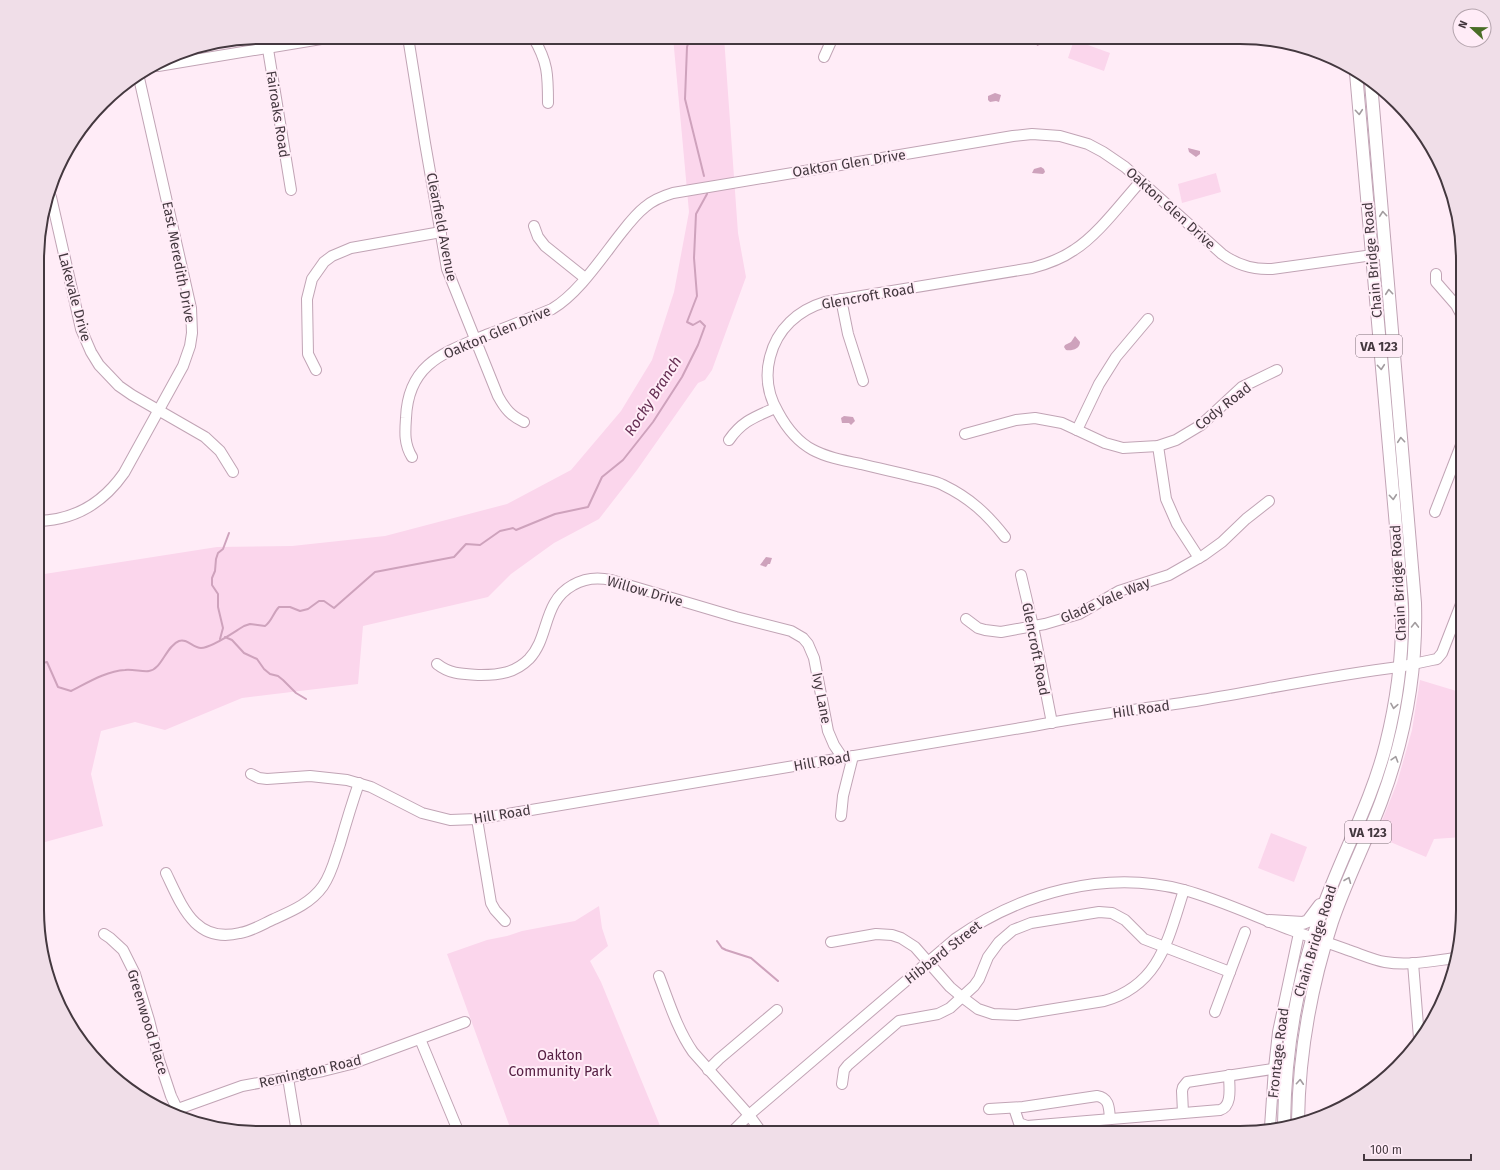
<svg xmlns="http://www.w3.org/2000/svg" width="1500" height="1170" font-family="'Fira Sans',sans-serif">
<style>
.green{fill:#fbd6ec}
.water{fill:#cea2bc}
.lines{fill:none;stroke-linecap:round;stroke-linejoin:round}
.stream{stroke:#cea2bc;stroke-width:2}
.minor-casing{stroke:#c1a4b5;stroke-width:12}
.major-casing{stroke:#c1a4b5;stroke-width:14}
.minor{stroke:#fff;stroke-width:10}
.major{stroke:#fff;stroke-width:12}
.oneway{stroke:#a29c9f}
.labels{text-anchor:middle;stroke-width:4;stroke-linejoin:round;paint-order:stroke}
.shield{fill:#ffecf7;stroke:#7c6e76;stroke-width:1}
.shield-label{font-size:13px;font-weight:bold;fill:#44383f}
.street-label{font-size:14px;fill:#44383f;stroke:#ffecf7}
.park-label{font-size:14px;fill:#562044;stroke:#ffecf7}
.water-label{font-size:15px;font-style:italic;fill:#652e52;stroke:#ffecf7}
.rim{fill:none;stroke:#44383f;stroke-width:2}
</style>
<rect width="100%" height="100%" fill="#ffecf7"/>
<!-- green -->
<g class="green">
<polygon points="673,37 724,37 738,233 746,277 712,370 705,380 698,383 637,470 599,519 554,543 511,574 488,597 363,626 358,684 242,698 165,730 135,722 101,731 91,774 103,826 38,844 38,575 217,547 292,546 385,536 507,504 571,470 621,411 652,360 674,292 689,212"/>
<polygon points="1074,40 1110,53 1104,71 1068,58"/>
<polygon points="1216,173 1221,192 1182,203 1178,184"/>
<polygon points="1420,680 1463,693 1463,837 1434,839 1426,857 1376,836 1397,783 1412,730"/>
<polygon points="1271,833 1307,847 1294,882 1258,868"/>
<polygon points="599,906 602,928 608,946 590,961 601,982 663,1133 512,1133 447,954 487,940 507,936 522,931 575,921"/>
</g>
<!-- water -->
<g class="water">
<polygon points="1040,37 1046,37 1047,39 1045,43 1037,46 1036,43"/>
<polygon points="995,93 1001,95 999,102 996,101 990,102 988,100 988,96"/>
<polygon points="1188,148 1200,151 1200,154 1196,157 1189,152"/>
<polygon points="1041,167 1044,169 1045,172 1043,174 1032,173 1034,169"/>
<path d="M1075,336L1080,342C1080,349 1072,351 1066,350L1064,347L1065,345L1071,342Z"/>
<polygon points="844,416 853,417 855,421 851,425 849,423 842,423 841,418"/>
<polygon points="766,557 772,558 770,564 768,564 766,567 760,565"/>
</g>
<g class="lines">
<!-- stream -->
<g class="stream">
<polyline points="690,37 687,47 685,99 704,176"/>
<polyline points="225,637 232,640 244,653 257,659 264,669 270,674 278,676 283,680 296,693 306,699"/>
<polyline points="220,639 223,628 218,607 218,594 212,585 212,578 215,571 216,559 218,553 223,549 229,533"/>
<path d="M38,664L47,662L58,687L71,691C87,683 106,671 125,670C132,669 143,672 149,671C162,669 166,646 179,641C187,638 193,648 201,648C212,648 234,632 244,626L250,624L265,626C272,621 273,613 279,607H290L300,611L308,609L319,601H324L334,608L375,572L454,557L466,544L480,545L500,531L513,528L516,530L555,514L588,507L602,477L623,460L653,422L682,377L698,345L705,326L700,321L693,325L687,322L697,296L694,258L696,214L707,194V191"/>
<polyline points="717,941 722,948 726,950 751,958 778,981"/>
</g>
<defs>
<g id="minor">
<polyline points="266,37 291,190"/>
<path d="M408,37L425,143L447,269L498,396C505,409 511,416 524,422"/>
<path d="M533,37C548,62 548,75 548,103"/>
<polyline points="991,39 991,37"/>
<polyline points="824,57 833,37"/>
<polyline points="158,66 333,37"/>
<polyline points="51,197 81,329 91,352 99,365 119,386 132,395 205,437 220,451 233,472"/>
<polyline points="534,226 538,237 545,246 585,278"/>
<polyline points="1436,274 1436,282 1456,305 1463,318"/>
<polyline points="841,299 848,334 863,381"/>
<polyline points="316,370 308,354 307,299 312,279 324,262 332,256 351,248 441,232"/>
<polyline points="1077,430 1099,384 1116,357 1148,319"/>
<polyline points="965,434 1016,420 1035,418 1062,423 1105,443 1123,448 1158,446 1176,440 1201,425 1242,387 1277,370"/>
<path d="M729,440C742,421 755,417 775,408"/>
<polyline points="1158,446 1166,499 1177,524 1199,558"/>
<path d="M412,457C404,444 405,432 406,418C408,364 443,353 486,335C508,327 530,318 552,309C579,293 602,257 622,232C629,223 636,214 645,207C653,200 663,196 673,193L1013,136L1032,134L1060,136L1088,144L1103,152L1125,167L1222,254C1237,265 1253,270 1272,269L1380,254"/>
<polyline points="1435,512 1463,440"/>
<path d="M38,521C75,520 103,503 124,473L183,366L190,346L192,333L191,308L139,78"/>
<path d="M1005,537C987,514 970,498 943,485C936,481 928,480 920,478C901,473 881,469 861,464C821,456 799,451 778,412C768,395 765,376 770,357C777,329 798,310 825,302L1032,268C1047,264 1061,259 1074,250C1098,235 1122,202 1141,181"/>
<polyline points="1021,575 1033,626 1052,723"/>
<polyline points="966,619 978,628 985,630 1001,632 1045,624 1079,614 1119,591 1169,575 1204,555 1222,542 1246,519 1269,501"/>
<path d="M437,664C451,675 464,674 481,675C499,675 515,673 529,659C550,637 542,602 573,585C585,578 598,577 611,580L736,617L791,631L803,638L808,644L814,658L828,731L834,745L842,757"/>
<path d="M251,774L259,778L267,779L310,776L347,780L371,787L422,813L450,820L477,819L1033,726C1089,715 1145,709 1201,700C1267,689 1333,675 1399,667L1432,660L1437,659L1442,653L1463,599"/>
<polyline points="841,816 843,796 853,756"/>
<polyline points="477,819 491,903 495,910 505,921"/>
<path d="M166,873C182,906 195,944 240,933C252,931 263,924 274,919C292,911 311,903 323,886C332,873 335,858 340,844C346,823 352,803 359,783"/>
<polyline points="104,934 110,938 123,950 135,974 149,1020 159,1060 171,1096 181,1117"/>
<path d="M831,942L876,934L892,935L901,938L915,947L950,987L962,997L978,1009L993,1014L1017,1015L1104,1001C1160,985 1168,939 1184,890"/>
<polyline points="1413,963 1419,1038"/>
<path d="M659,976C669,1002 677,1029 693,1052L749,1115L762,1133"/>
<polyline points="1215,1012 1245,932"/>
<polyline points="420,1039 459,1133"/>
<polyline points="708,1070 719,1059 777,1010"/>
<polyline points="288,1078 297,1133"/>
<polyline points="842,1084 844,1070 848,1065 899,1021 938,1014 950,1008 974,986 979,979 988,957 999,942 1013,930 1031,923 1099,912 1112,913 1125,920 1144,939 1230,972"/>
<path d="M1014,1108L1019,1123L1027,1126L1220,1110C1233,1106 1229,1086 1229,1075"/>
<polyline points="178,1109 242,1086 323,1071 351,1064 465,1022"/>
<path d="M989,1109L1023,1107L1097,1096C1110,1098 1109,1109 1110,1119"/>
<polyline points="1183,1113 1182,1091 1183,1087 1187,1082 1279,1068"/>
<polyline points="1270,1127 1274,1068 1278,1032 1299,933"/>
<path d="M731,1133L749,1115L955,939C1020,893 1105,869 1184,890C1221,900 1256,917 1291,930C1310,937 1329,943 1348,950C1360,954 1373,960 1385,962C1408,966 1432,961 1455,958"/>
</g>
<g id="major">
<polyline points="1269,921 1303,923 1308,921 1320,905"/>
<path d="M1298,1121C1299,1053 1311,986 1332,922C1346,881 1366,842 1381,802C1405,738 1417,671 1415,603L1371,83"/>
<path d="M1284,1124C1285,1053 1296,983 1320,916C1340,858 1371,804 1386,744C1397,700 1403,654 1402,609C1401,589 1399,569 1398,549L1356,73"/>
</g>
</defs>
<!-- minor casing -->
<use href="#minor" class="minor-casing"/>
<!-- major casing -->
<use href="#major" class="major-casing"/>
<!-- minor -->
<use href="#minor" class="minor"/>
<!-- major -->
<use href="#major" class="major"/>
</g>
<!-- one-way arrows -->
<defs><path id="oneway-chevron" d="M-2-3.5L2.5 0L-2 3.5" fill="none" stroke-width="1.6" stroke-linecap="round" stroke-linejoin="round"/></defs>
<g class="oneway">
<use href="#oneway-chevron" transform="translate(1359 112) rotate(85)"/>
<use href="#oneway-chevron" transform="translate(1383 214) rotate(-95)"/>
<use href="#oneway-chevron" transform="translate(1389 292) rotate(-95)"/>
<use href="#oneway-chevron" transform="translate(1381 367) rotate(85)"/>
<use href="#oneway-chevron" transform="translate(1401 440) rotate(-95)"/>
<use href="#oneway-chevron" transform="translate(1393 497) rotate(85)"/>
<use href="#oneway-chevron" transform="translate(1415 625) rotate(-89)"/>
<use href="#oneway-chevron" transform="translate(1394 706) rotate(100)"/>
<use href="#oneway-chevron" transform="translate(1395 759) rotate(-73)"/>
<use href="#oneway-chevron" transform="translate(1348 880) rotate(-68)"/>
<use href="#oneway-chevron" transform="translate(1300 1082) rotate(-86)"/>
</g>
<g class="labels">
<!-- shield labels -->
<g class="shield">
<rect x="1356" y="335" width="46" height="22" rx="3"/>
<rect x="1345" y="821" width="46" height="22" rx="3"/>
</g>
<g class="shield-label">
<text x="1379" y="351">VA 123</text>
<text x="1368" y="837">VA 123</text>
</g>
<!-- street labels -->
<g class="street-label">
<text transform="translate(278 114) rotate(81)" y="5">Fairoaks Road</text>
<text transform="translate(849 163) rotate(-9)" y="5">Oakton Glen Drive</text>
<text transform="translate(1171 208) rotate(42)" y="5">Oakton Glen Drive</text>
<text transform="translate(442 227) rotate(79)" y="5">Clearfield Avenue</text>
<text transform="translate(1372 260) rotate(-95)" y="5">Chain Bridge Road</text>
<text transform="translate(179 262) rotate(79)" y="5">East Meredith Drive</text>
<text transform="translate(868 296) rotate(-10)" y="5">Glencroft Road</text>
<text transform="translate(75 297) rotate(75)" y="5">Lakevale Drive</text>
<text transform="translate(497 332) rotate(-23)" y="5">Oakton Glen Drive</text>
<text transform="translate(1223 406) rotate(-38)" y="5">Cody Road</text>
<text transform="translate(1398 583) rotate(-93)" y="5">Chain Bridge Road</text>
<text transform="translate(645 591) rotate(16)" y="5">Willow Drive</text>
<text transform="translate(1105 600) rotate(-23)" y="5">Glade Vale Way</text>
<text transform="translate(1036 649) rotate(79)" y="5">Glencroft Road</text>
<text transform="translate(822 698) rotate(79)" y="5">Ivy Lane</text>
<text transform="translate(1141 709) rotate(-8)" y="5">Hill Road</text>
<text transform="translate(822 761) rotate(-10)" y="5">Hill Road</text>
<text transform="translate(502 814) rotate(-9)" y="5">Hill Road</text>
<text transform="translate(1315 941) rotate(-73)" y="5">Chain Bridge Road</text>
<text transform="translate(943 952) rotate(-38)" y="5">Hibbard Street</text>
<text transform="translate(148 1022) rotate(73)" y="5">Greenwood Place</text>
<text transform="translate(1278 1053) rotate(-83)" y="5">Frontage Road</text>
<text transform="translate(310 1071) rotate(-13)" y="5">Remington Road</text>
</g>
<!-- park labels -->
<g class="park-label">
<text x="560" y="1060">Oakton<tspan x="560" dy="16">Community Park</tspan></text>
</g>
<!-- water labels -->
<g class="water-label">
<text transform="translate(653 396) rotate(-57)" y="5">Rocky Branch</text>
</g>
</g>
<!-- crop -->
<path d="M0 0H1500V1170H0ZM260 44H1240A216 216 0 0 1 1456 260V910A216 216 0 0 1 1240 1126H260A216 216 0 0 1 44 910V260A216 216 0 0 1 260 44Z" fill="#f0dee8" fill-rule="evenodd"/>
<path class="rim" d="M260 44H1240A216 216 0 0 1 1456 260V910A216 216 0 0 1 1240 1126H260A216 216 0 0 1 44 910V260A216 216 0 0 1 260 44Z"/>
<!-- north arrow -->
<g transform="translate(1472 28) rotate(292)"><circle r="19" fill="#ffecf7" stroke="#b4a4ad"/>
<path d="M0-3L7 15L0 10L-7 15Z" fill="#496d26"/>
<text y="-6" font-size="11" font-weight="bold" text-anchor="middle" fill="#44383f">N</text>
</g>
<!-- scale -->
<path d="M1364 1154v6h107v-6" fill="none" stroke="#44383f" stroke-width="2"/>
<text x="1370" y="1154" font-size="12" fill="#44383f" stroke="#ffecf7" stroke-width="3" paint-order="stroke">100 m</text>
</svg>
